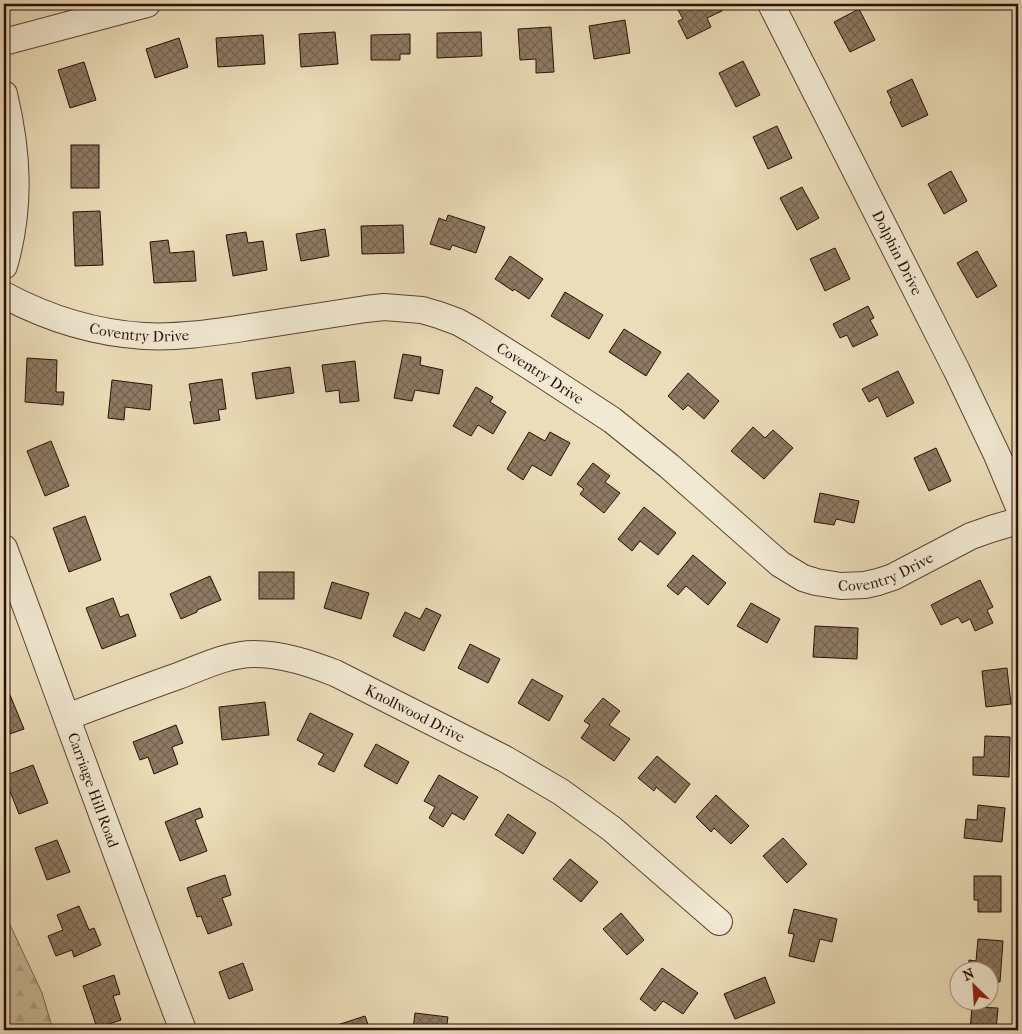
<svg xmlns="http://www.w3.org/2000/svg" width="1022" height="1034" font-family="'IM FELL French Canon',serif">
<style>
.forest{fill:url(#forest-firs);stroke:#7a6450}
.building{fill:url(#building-cross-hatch);stroke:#290f05}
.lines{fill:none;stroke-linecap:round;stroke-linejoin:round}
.minor-casing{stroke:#5a4232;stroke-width:28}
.minor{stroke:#f2e9d2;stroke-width:26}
.labels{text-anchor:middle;stroke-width:4.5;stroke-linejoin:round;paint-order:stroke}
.street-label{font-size:15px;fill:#290f05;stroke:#f2e9d2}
</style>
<defs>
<pattern id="forest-firs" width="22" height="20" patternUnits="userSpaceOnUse" patternTransform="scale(1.25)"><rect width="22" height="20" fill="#caba9a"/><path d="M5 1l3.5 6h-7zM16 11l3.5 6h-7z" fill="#ae9f83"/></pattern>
<pattern id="building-cross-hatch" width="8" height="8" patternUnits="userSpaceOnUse" patternTransform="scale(1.25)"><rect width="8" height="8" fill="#8e7a63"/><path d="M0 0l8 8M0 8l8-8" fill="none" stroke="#746250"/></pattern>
</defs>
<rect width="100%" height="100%" fill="#ebddb9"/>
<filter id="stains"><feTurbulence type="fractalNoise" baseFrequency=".004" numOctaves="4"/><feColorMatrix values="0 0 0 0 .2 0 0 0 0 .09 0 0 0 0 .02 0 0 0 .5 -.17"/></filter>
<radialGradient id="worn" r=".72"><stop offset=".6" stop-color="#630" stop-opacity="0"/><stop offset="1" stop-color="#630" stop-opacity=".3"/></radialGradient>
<!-- forest -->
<polygon class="forest" points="4,912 42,993 53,1030 4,1030"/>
<!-- building -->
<g class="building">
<polygon points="675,4 719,4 722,11 707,18 711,27 687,39 678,21 683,19"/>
<polygon points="859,9 875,40 850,52 834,22"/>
<polygon points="625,20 630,53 594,59 589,26"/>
<polygon points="551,27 554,72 536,73 536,59 520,60 518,29"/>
<polygon points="335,32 338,64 301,67 299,34"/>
<polygon points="481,32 482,56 437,58 437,33"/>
<polygon points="410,34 410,54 400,54 400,60 371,60 371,35"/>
<polygon points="263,35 265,64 218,67 216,38"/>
<polygon points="179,38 188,67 155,78 146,49"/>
<polygon points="743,61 760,95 736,107 719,73"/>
<polygon points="84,62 96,100 70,108 58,70"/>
<polygon points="912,79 928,115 902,127 890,102 892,101 887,91"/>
<polygon points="777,126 792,158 768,169 753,137"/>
<rect x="71" y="145" width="28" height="43"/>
<polygon points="951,171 967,201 944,214 928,184"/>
<polygon points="802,187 819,218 797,230 780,198"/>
<polygon points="100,211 103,265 75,266 73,212"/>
<polygon points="448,215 485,227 476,253 452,245 450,250 430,244 439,218 446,221"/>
<polygon points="403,225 404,253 362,254 361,226"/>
<polygon points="325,229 329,256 301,261 296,234"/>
<polygon points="246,232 248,243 263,241 267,270 233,276 226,235"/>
<polygon points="168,240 170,253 194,251 196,281 154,283 150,242"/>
<polygon points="835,248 850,279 825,291 810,259"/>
<polygon points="977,251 997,286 977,298 957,263"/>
<polygon points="510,256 543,279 529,299 514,289 513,291 495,279"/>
<polygon points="565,292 603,315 589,339 551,316"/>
<polygon points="868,306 874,318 870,320 878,335 853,347 847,335 840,338 833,324"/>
<polygon points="624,329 661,352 646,376 609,352"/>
<polygon points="403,354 421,357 420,365 443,370 439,394 415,390 412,401 394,398"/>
<polygon points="27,358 57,360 56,392 64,392 63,405 25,402"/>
<polygon points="355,361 359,401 340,403 339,390 326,392 322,365"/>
<polygon points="290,367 294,393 256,399 252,373"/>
<polygon points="898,371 914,403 887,417 878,397 869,402 862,389"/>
<polygon points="688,373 719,401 704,419 688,405 683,410 668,396"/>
<polygon points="222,379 226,409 218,410 220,420 194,424 190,402 192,401 189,384"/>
<polygon points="112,380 152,385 150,410 125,407 124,420 108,418"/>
<polygon points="476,387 493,397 490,402 506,412 493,434 478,425 471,436 453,426"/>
<polygon points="753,427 765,438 773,430 793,448 764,479 731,451"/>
<polygon points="529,432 545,441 550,432 570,443 551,476 532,465 523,480 507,469"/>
<polygon points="51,441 69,486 45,496 27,451"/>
<polygon points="936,448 951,481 929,491 914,458"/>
<polygon points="593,463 610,476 605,482 620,493 604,513 580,494 584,489 577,484"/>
<polygon points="820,493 859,501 854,523 836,519 834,525 814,522"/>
<polygon points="644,507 676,533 658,555 640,541 632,551 618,539"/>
<polygon points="85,516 101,560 69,572 53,528"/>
<polygon points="693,555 726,583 708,605 686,586 678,595 667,586"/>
<rect x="259" y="572" width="35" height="27"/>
<polygon points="210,576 221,600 197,610 197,612 181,619 170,594"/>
<polygon points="980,580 993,607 987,610 993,623 975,631 970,619 962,623 958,617 941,625 931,605"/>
<polygon points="332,582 369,593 361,619 324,608"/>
<polygon points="113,598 120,617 128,614 136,636 102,649 86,608"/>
<polygon points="751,603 780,619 767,643 737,626"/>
<polygon points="426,608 441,615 424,651 393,636 405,612 420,619"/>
<polygon points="815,626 858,628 857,659 813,657"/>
<polygon points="470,644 500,659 488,683 458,668"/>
<polygon points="1007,668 1011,704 986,707 982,671"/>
<polygon points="532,679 563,696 549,721 518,703"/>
<polygon points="10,695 24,729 4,736 4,697"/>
<polygon points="603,698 620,711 609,725 630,739 614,761 581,738 590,725 584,721"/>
<polygon points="265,702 269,735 222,740 219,707"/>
<polygon points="310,713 353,734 334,772 318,764 324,754 297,740"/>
<polygon points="176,725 183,743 172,747 178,764 154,774 148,757 140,760 133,742"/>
<polygon points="985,736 1010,737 1009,777 973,775 973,757 984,757"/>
<polygon points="376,744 409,762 397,784 364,766"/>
<polygon points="657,756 690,784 675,803 656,787 654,791 638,778"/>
<polygon points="33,765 48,803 19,814 4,776"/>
<polygon points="439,775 478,797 464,820 452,813 443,827 429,818 435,807 424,801"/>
<polygon points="716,795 749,826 731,844 714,828 711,832 696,817"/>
<polygon points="978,805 1005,808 1002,842 964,838 966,819 977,820"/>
<polygon points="200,808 203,817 195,820 207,851 180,861 165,822"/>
<polygon points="508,814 536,833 523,854 495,835"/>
<polygon points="783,838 807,864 787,883 763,856"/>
<polygon points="57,840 70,872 47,880 35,848"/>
<polygon points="570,859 598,882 581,902 553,879"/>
<polygon points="225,875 231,895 222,898 232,925 208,934 201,916 197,917 187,888 215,878"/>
<polygon points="974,876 1001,876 1001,912 978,912 978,900 974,900"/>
<polygon points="79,906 89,930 94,928 101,945 74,957 72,950 56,956 48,936 63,930 57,915"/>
<polygon points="794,909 837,919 832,942 820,939 814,962 789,956 794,934 788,933"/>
<polygon points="621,913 644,940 627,955 603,929"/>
<polygon points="978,939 1003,941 1000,982 990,981 990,972 968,972 969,960 976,961"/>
<polygon points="243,963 253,990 229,999 219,972"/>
<polygon points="662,968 698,993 683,1014 663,1001 655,1011 640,999"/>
<polygon points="114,975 120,994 113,996 121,1020 97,1028 83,986"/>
<polygon points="765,977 775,1003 735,1019 724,994"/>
<polygon points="972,1007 998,1008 996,1030 970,1030"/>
<polygon points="415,1013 448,1017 446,1030 413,1030"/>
<polygon points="365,1016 370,1030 335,1030 334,1026"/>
</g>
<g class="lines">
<defs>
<g id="minor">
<path id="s1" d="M771,4L957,371L997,455L1018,505"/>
<polyline points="4,42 147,4"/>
<path d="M4,94C18,152 21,208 4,266"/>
<path id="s2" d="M4,295C47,318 95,333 144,336C179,338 216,332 250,327C289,321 328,315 366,309L384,307L422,310L439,315L458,322L474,331L534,369L612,420L669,466L780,564L803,578L816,582L841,586L865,585L878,582L893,577L971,536L991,529L1018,521"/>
<path id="s3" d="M4,548C64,708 121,870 183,1030"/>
<path id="s4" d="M67,717C104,703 141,689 178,676C202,667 228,654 254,654C282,654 309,663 335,673L505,759L561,792L612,829L719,922"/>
</g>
</defs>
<!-- minor casing -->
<use href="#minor" class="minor-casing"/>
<!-- minor -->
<use href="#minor" class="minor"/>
</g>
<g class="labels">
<!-- street labels -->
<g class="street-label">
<text dy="5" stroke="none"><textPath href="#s1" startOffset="279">Dolphin Drive</textPath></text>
<text dy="5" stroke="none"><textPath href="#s2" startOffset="142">Coventry Drive</textPath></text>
<text dy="5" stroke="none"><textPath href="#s2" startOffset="562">Coventry Drive</textPath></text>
<text dy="5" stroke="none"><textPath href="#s2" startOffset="982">Coventry Drive</textPath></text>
<text dy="5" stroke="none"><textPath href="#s4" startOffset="371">Knollwood Drive</textPath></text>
<text dy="5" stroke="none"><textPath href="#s3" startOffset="258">Carriage Hill Road</textPath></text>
</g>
</g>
<!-- margin -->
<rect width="1022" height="1034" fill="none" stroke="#ebddb9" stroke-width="20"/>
<rect x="5" y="5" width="1012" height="1024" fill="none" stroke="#290f05" stroke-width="2.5"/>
<rect x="10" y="10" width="1002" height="1014" fill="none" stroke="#290f05"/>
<!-- north arrow -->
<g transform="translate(974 986) rotate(335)"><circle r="24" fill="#f2e9d2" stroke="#a29280"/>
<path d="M0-4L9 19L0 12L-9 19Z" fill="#8f2418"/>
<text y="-8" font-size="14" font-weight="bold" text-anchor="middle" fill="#290f05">N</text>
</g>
<rect width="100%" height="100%" filter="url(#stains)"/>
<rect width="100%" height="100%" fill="url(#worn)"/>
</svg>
